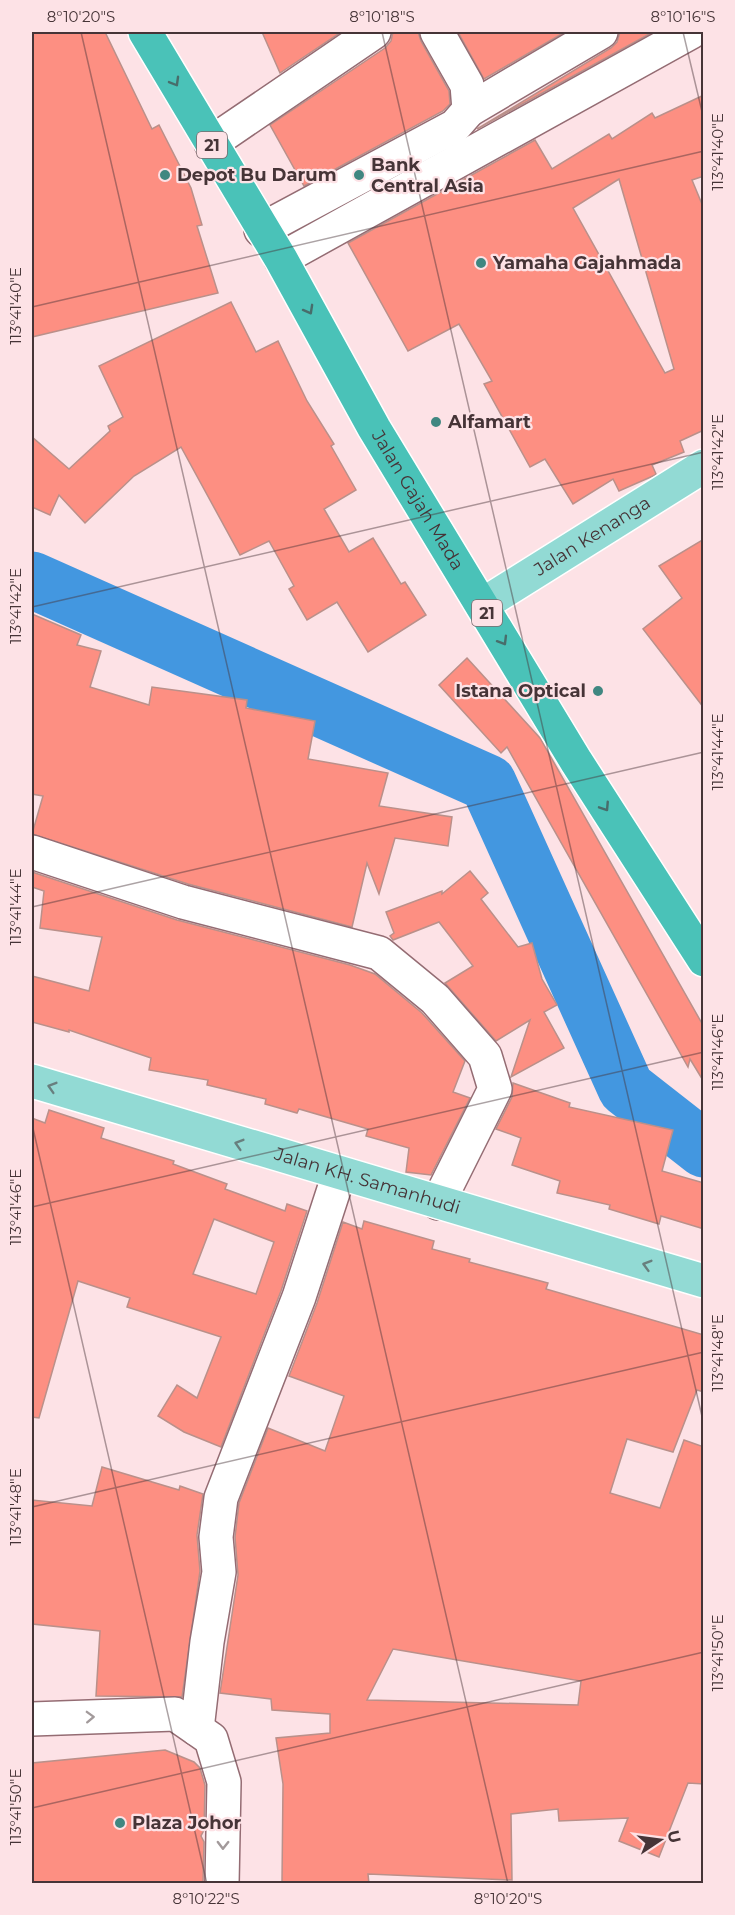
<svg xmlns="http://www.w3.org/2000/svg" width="735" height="1915" font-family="Montserrat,sans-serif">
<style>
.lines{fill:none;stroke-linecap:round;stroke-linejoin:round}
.river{stroke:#4397e0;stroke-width:57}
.building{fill:#fd8f82;stroke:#ba908a;stroke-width:1.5;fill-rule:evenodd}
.minor-casing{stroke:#946c73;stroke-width:36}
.major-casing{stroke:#fff;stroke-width:36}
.highway-casing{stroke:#fff;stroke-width:36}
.minor{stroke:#fff;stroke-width:33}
.major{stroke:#92dad4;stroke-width:33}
.highway{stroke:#4ac2b8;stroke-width:33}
.oneway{stroke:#486d6b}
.oneway2{stroke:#687f7e}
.oneway3{stroke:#a29a9b}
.ticks{fill:none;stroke:#463437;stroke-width:1.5;stroke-opacity:0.45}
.poi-dot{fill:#408781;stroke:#fde2e6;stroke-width:2}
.labels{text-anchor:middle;stroke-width:4.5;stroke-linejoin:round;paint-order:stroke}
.shield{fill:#fde2e6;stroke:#7d686c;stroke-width:1.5}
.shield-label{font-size:16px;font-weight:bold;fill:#463437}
.poi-label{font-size:18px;font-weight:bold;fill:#463437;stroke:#fde2e6;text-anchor:start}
.street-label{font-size:18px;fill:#463437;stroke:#fde2e6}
.neatline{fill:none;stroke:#463437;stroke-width:2}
.ticks-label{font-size:15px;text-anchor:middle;fill:#463437}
</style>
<rect width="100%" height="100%" fill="#fde2e6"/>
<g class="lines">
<!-- river -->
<polyline class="river" points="32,580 488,783 626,1088 704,1149"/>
</g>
<!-- building -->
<g class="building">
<polygon points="32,32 105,32 152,129 159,125 191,188 202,225 197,226 218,293 32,337"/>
<polygon points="262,32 341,32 280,73"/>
<polygon points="393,32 418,32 421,41 449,91 450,104 443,111 304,186 270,125 385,48 391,41"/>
<polygon points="458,32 565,32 484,79"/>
<polygon points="620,32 653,32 477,129 611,48 617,42"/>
<path d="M704,95V176L692,180L704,209V430L680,441L684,452L652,465L656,474L653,476L619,491L613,479L573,504L545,459L530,467L484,384L492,381L459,324L408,351L348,243L535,140L552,169L609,134L612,139L652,113L655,118ZM619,179L674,369L665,373L573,208Z"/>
<polygon points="231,302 256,352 278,341 307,401 334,444 331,446 356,490 324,509 349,552 373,538 401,584 405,582 426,615 368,652 337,602 307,620 289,589 294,586 269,541 240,555 181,447 134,476 85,523 59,495 50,515 32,507 32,437 69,469 110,431 108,426 123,417 99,366"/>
<polygon points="704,539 704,708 643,629 682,598 659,566"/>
<polygon points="32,614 81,635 77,645 101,651 90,687 149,705 152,687 247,700 246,708 315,721 308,759 388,773 379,806 452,817 448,846 395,838 379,894 367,863 352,927 188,884 32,834 43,796 32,794"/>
<polygon points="467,658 540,738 704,1027 704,1082 690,1059 688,1067 507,747 501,753 439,685"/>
<polygon points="470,871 488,893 481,899 518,947 532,943 542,979 557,1005 544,1012 564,1048 511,1077 530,1020 496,1041 445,983 473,966 439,922 393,940 390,936 394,933 386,912 442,891 442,894"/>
<polygon points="32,872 177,920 350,965 375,974 422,1013 465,1061 453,1092 470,1098 431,1175 406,1172 409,1148 366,1136 368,1129 299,1109 297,1113 265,1104 266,1099 207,1085 208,1080 149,1070 151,1058 69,1030 69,1032 32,1022 32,976 89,991 102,937 40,928 44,891 32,887"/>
<polygon points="513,1083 570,1103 569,1107 673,1130 662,1171 704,1183 704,1229 661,1216 659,1224 609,1209 610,1205 557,1193 560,1181 512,1165 521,1138 496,1129 512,1097"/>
<path d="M49,1110L104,1128L101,1138L174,1161L173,1164L227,1184L225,1189L285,1211L287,1204L307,1211L281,1291L221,1447L184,1432L158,1416L177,1385L197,1398L221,1337L127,1307L130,1298L78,1281L39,1418L32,1417V1118L45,1123ZM214,1219L274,1242L256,1294L193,1274Z"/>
<path d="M364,1221L434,1241L432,1249L470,1259L469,1262L548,1283L546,1289L704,1335V1392L697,1390L673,1452L627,1439L610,1493L660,1508L684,1440L704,1447V1784L688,1783L659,1857L619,1841L628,1818L559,1821L558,1809L511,1814L512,1880L368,1874L369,1884L282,1882L283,1784L276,1738L330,1733V1714L272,1710L271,1699L220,1693L238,1575L235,1537L239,1503L268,1428L325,1451L344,1396L289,1376L317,1303L343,1222L362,1229ZM393,1649L581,1681L578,1705L367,1700Z"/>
<polygon points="102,1467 179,1490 180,1486 203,1494 197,1535 200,1571 182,1697 96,1696 100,1631 32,1624 32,1500 92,1506"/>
<polygon points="165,1750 194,1762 200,1768 205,1785 204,1830 201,1836 204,1842 203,1884 32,1884 32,1763"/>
</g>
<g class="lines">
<defs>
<g id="minor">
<polyline points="469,110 601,32"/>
<polyline points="211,143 374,32"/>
<polyline points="261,230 455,126 469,110 467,85 437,32"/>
<polyline points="281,259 691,32"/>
<polyline points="32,852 183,902 379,953 435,999 485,1056 495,1089 438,1203"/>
<polyline points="32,1719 175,1714 211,1739 224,1782 222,1884"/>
<polyline points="197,1729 207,1642 219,1572 216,1537 221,1498 299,1297 339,1174"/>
</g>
<g id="major">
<path id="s1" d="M482,605L704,466"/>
<path id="s2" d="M32,1081L704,1281"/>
</g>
<g id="highway">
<path id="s3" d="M145,32L281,259L374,428L576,761L704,960"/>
</g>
</defs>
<!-- minor casing -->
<use href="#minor" class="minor-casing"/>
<!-- major casing -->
<use href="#major" class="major-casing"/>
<!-- highway casing -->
<use href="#highway" class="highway-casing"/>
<!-- minor -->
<use href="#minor" class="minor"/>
<!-- major -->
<use href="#major" class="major"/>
<!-- highway -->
<use href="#highway" class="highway"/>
</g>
<!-- one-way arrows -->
<defs><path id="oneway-chevron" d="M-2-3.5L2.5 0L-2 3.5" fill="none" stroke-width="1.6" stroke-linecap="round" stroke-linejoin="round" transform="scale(1.5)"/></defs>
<g class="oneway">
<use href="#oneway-chevron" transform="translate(175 82) rotate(60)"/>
<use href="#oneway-chevron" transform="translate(309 310) rotate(61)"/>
<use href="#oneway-chevron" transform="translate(503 641) rotate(59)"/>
<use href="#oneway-chevron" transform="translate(605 807) rotate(57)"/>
</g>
<g class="oneway2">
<use href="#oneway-chevron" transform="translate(52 1087) rotate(-163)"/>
<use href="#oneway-chevron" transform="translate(239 1144) rotate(-163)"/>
<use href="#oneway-chevron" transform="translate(647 1265) rotate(-164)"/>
</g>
<g class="oneway3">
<use href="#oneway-chevron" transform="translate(90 1717) rotate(-2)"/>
<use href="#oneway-chevron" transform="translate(223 1845) rotate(91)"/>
</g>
<!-- ticks -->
<path class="ticks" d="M81,32L508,1884M382,32L704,1425M683,32L704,120M32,307L704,151M32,607L704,452M32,907L704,752M32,1124L207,1884M32,1207L704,1052M32,1507L704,1352M32,1808L704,1652"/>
<!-- markers -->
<g class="poi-dot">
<circle cx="165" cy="175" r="6"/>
<circle cx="359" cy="175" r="6"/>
<circle cx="481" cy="263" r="6"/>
<circle cx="436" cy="422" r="6"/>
<circle cx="598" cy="691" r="6"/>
<circle cx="120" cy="1823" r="6"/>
</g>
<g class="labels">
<!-- shield labels -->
<g class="shield">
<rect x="197" y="132" width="30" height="26" rx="4.5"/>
<rect x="472" y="600" width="30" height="26" rx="4.5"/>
</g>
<g class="shield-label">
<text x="212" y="151">21</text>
<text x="487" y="619">21</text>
</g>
<!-- poi labels -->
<g class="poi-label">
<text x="371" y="171">Bank<tspan x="371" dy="21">Central Asia</tspan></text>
<text x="177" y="181">Depot Bu Darum</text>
<text x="493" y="269">Yamaha Gajahmada</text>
<text x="448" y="428">Alfamart</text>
<text x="586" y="697" text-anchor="end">Istana Optical</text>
<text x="132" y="1829">Plaza Johor</text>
</g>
<!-- street labels -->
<g class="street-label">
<text dy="6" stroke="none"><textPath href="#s3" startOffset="542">Jalan Gajah Mada</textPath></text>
<text dy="6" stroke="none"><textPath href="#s1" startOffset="130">Jalan Kenanga</textPath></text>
<text dy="6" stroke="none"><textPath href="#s2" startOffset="350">Jalan KH. Samanhudi</textPath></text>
</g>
</g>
<!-- border -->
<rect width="735" height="1915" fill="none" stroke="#fde2e6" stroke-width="66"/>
<!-- north arrow -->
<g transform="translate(660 1840) rotate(77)" stroke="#fde2e6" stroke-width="4.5" paint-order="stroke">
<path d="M0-4.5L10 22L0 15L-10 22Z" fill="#463437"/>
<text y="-9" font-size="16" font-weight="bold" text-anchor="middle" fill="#463437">U</text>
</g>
<rect x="33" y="33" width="669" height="1849" class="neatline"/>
<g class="ticks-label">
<text x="81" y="22">8°10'20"S</text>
<text x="382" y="22">8°10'18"S</text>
<text x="683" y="22">8°10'16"S</text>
<text transform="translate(718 152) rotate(-90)" y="5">113°41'40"E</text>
<text transform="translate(16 306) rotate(-90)" y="5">113°41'40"E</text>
<text transform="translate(718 452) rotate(-90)" y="5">113°41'42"E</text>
<text transform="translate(16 606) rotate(-90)" y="5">113°41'42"E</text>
<text transform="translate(718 752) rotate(-90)" y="5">113°41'44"E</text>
<text transform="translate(16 907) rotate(-90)" y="5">113°41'44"E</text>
<text transform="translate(718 1052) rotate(-90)" y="5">113°41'46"E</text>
<text transform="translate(16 1207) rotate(-90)" y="5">113°41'46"E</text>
<text transform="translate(718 1353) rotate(-90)" y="5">113°41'48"E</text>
<text transform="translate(16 1507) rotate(-90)" y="5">113°41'48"E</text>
<text transform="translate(718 1653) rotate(-90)" y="5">113°41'50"E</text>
<text transform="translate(16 1807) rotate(-90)" y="5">113°41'50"E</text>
<text x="206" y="1904">8°10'22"S</text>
<text x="508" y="1904">8°10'20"S</text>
</g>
</svg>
